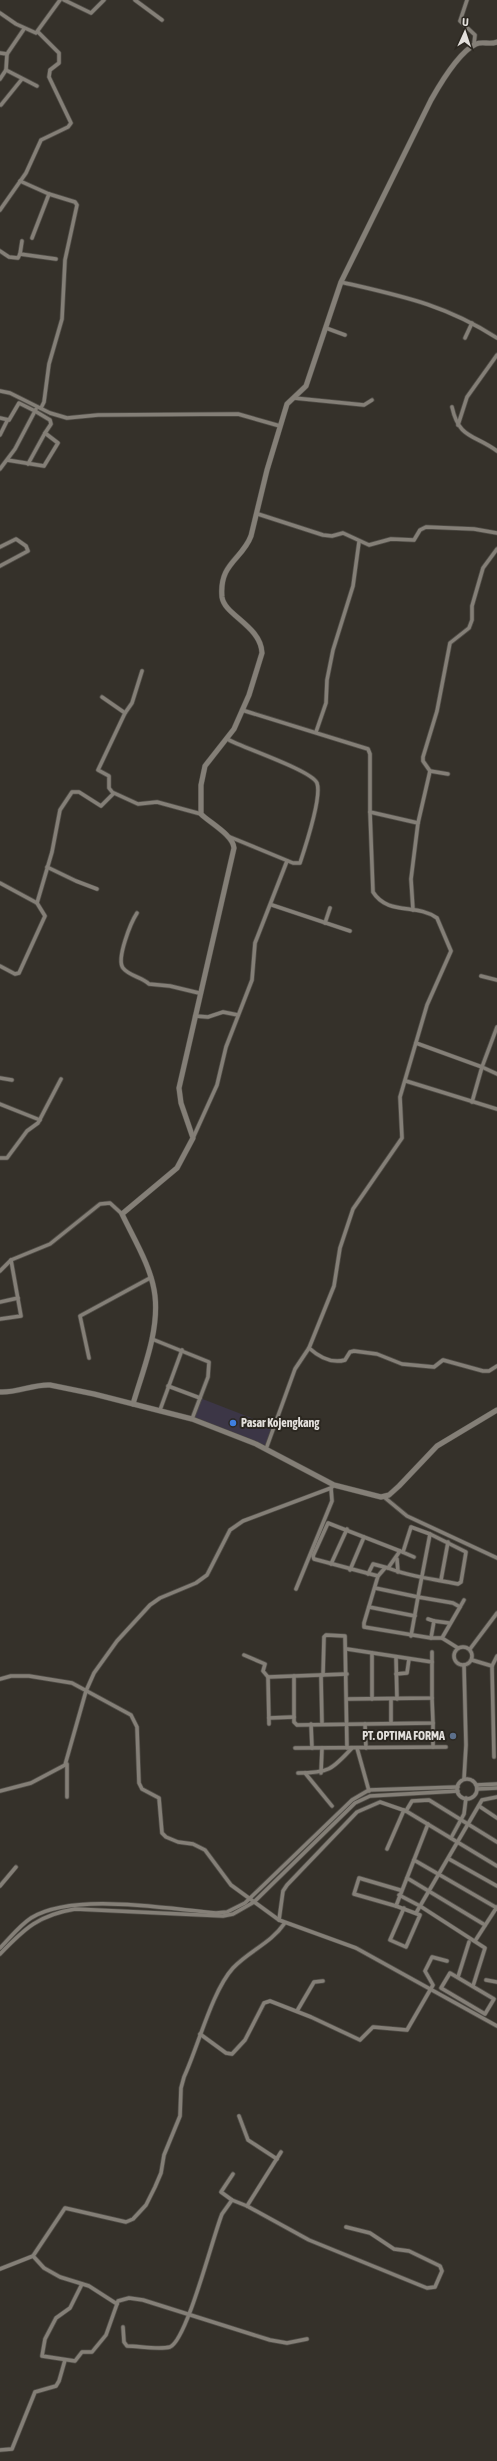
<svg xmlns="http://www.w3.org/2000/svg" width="497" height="2461" font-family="'Asap Condensed',sans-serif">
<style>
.commercial{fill:#3c3646}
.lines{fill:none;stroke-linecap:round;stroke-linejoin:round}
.street-casing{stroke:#504d47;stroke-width:5}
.secondary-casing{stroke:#504d47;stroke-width:6}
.street{stroke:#847f77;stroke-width:3.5}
.secondary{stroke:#847f77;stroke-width:5}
.shop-dot{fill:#3f7fe0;stroke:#2b2720;stroke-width:1.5}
.service-dot{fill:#5c6f8a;stroke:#2b2720;stroke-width:1.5}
.labels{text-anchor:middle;stroke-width:4;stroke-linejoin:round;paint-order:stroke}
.poi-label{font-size:12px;font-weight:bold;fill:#e3e0dc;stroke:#2b2720;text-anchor:start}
</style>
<rect width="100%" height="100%" fill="#35312a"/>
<!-- commercial -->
<polygon class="commercial" points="200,1398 275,1427 266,1449 192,1419"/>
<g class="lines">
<defs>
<g id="street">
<polyline points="64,0 91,13 104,0"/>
<polyline points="135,0 162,20"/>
<polyline points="467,0 460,21 475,35 474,44"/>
<polyline points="0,13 16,24 36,33 60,0"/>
<polyline points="0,53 7,54"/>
<polyline points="6,70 37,86"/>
<polyline points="0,79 6,70 7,54 24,29"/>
<polyline points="1,105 22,79"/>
<polyline points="20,181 49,194 75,202 77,205 65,260 62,319 49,364 44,402 41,408"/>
<polyline points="0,210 26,173 41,140 68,127 71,123 49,77 50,70 59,63 59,53 38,32"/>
<polyline points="32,238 49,194"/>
<polyline points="0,251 9,257 18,258 20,254 56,259"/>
<polyline points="20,254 22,241"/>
<path d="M341,282C401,296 444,304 497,338"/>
<polyline points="326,328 345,335"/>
<polyline points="465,338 472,323"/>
<polyline points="0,391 10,393 50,413 67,418 98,415 238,414 280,426"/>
<polyline points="294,398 364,405 372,400"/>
<path d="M452,407C459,439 474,434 497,451"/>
<polyline points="0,418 9,420 19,403 35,411 36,409"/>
<polyline points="458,425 467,397 497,355"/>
<polyline points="0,435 7,421"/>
<polyline points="28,464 45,433"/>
<polyline points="0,469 15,449 35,411 50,420 51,424 45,433 58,443 44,466 7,460"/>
<polyline points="258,514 323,535 332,536 343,533 369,545 391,539 414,540 420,530 426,527 474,529 497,533"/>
<polyline points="0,547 16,539 26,546 28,551 0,566"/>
<polyline points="102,697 125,713"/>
<polyline points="242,710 368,749 370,754 370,812 418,823 411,879 413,910"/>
<polyline points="316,732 326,703 327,680 333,650 353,586 359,542"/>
<path d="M227,739C243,748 311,770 317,783C322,797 305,848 300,863H293L230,837"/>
<polyline points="430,771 448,774"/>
<polyline points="113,793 109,788 109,776 98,770 125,713 132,703 142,671"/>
<polyline points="418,823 430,771 423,761 423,757 437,711 450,643 469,628 472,620 472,606 483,568 497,549"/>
<polyline points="47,867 76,881 97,889"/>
<polyline points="0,883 37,903 45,916 19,973 15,974 0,966"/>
<polyline points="37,903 52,852 60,810 72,792 79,792 101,806 114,793 138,804 157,802 201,814"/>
<polyline points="272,905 350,931"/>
<path d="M137,913C131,922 116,959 123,968C129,976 142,977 149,984L170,986L199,993"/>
<polyline points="325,923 330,908"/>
<polyline points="481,976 497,980"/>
<polyline points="195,1016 208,1017 223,1012 238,1015"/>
<polyline points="497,1027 482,1067 497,1074"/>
<polyline points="416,1043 482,1067 472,1102"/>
<polyline points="0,1078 12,1080"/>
<polyline points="406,1081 497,1109"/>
<polyline points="0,1104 40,1120"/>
<polyline points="193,1138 217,1085 226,1047 252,980 255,943 287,861"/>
<polyline points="0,1158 7,1158 27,1131 38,1123 61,1079"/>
<polyline points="0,1271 11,1260 50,1244 100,1204 110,1203 122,1214"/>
<polyline points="0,1302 18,1298"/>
<polyline points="0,1319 21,1316 11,1260"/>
<polyline points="152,1339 209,1362 208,1377 192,1419"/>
<path d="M309,1348C319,1357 331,1364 345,1360L350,1352L354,1351L377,1354L402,1364L434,1367L443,1360L483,1371H489L497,1366"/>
<polyline points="89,1358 80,1316 150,1278"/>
<polyline points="168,1386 200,1398"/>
<polyline points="160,1410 182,1350"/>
<path d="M266,1449L295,1369L309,1348L334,1286L340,1248L353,1209L402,1138L400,1097L427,1005L451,951L437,918C417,903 388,916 373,892L370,812"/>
<polyline points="384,1497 407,1516 497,1558"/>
<polyline points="403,1552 411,1527 430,1534"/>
<polyline points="397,1559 398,1572"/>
<polyline points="331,1564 347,1529"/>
<polyline points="385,1568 378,1576 364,1623 364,1627 431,1638 434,1621 428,1619"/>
<polyline points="350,1570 364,1537"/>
<polyline points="368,1574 373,1564 388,1568 400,1551 414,1557"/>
<polyline points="378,1576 314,1559 313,1556 328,1523 400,1551"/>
<polyline points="441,1580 448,1542"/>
<path d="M375,1588L418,1597L430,1534L466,1552L461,1582L458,1584C435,1579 410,1577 388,1568"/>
<polyline points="296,1589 332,1501 331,1488"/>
<polyline points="369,1607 415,1616"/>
<polyline points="460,1607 464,1600"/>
<polyline points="434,1621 449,1623"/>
<polyline points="411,1636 418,1597 453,1603 460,1607 442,1638"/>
<polyline points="431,1638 442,1638 458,1648"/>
<circle cx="463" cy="1656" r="9"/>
<polyline points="470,1649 497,1613"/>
<polyline points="432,1652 432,1662"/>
<polyline points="244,1655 265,1664 263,1671 268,1677 269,1724"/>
<polyline points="396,1657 397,1699"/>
<polyline points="472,1660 492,1666 494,1757"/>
<polyline points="464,1665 466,1745 464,1779"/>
<polyline points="492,1666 497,1656"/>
<polyline points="396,1674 407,1673 409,1659"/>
<polyline points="321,1675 322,1724"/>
<polyline points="323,1675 324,1637 326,1635 345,1636 347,1748"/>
<polyline points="294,1676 294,1722 297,1725 433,1723 432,1698"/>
<polyline points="268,1677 347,1674"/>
<polyline points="0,1679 11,1676 29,1676 72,1683 131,1715 137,1727 139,1783 142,1789 159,1798 162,1833 166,1837 178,1842 193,1844 205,1850 231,1885 279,1920 356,1948 497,2026"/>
<polyline points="347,1699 432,1698 432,1662 347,1649"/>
<polyline points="372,1699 372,1653"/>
<polyline points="269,1718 294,1717"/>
<polyline points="391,1723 391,1699"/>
<polyline points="433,1723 433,1747"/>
<polyline points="311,1724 312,1748"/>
<polyline points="365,1724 366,1748"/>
<polyline points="295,1748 446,1747"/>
<polyline points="357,1748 369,1791"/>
<path d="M298,1773C328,1773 332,1770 352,1748"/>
<polyline points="305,1773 332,1806"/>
<polyline points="321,1773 322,1748"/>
<circle cx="467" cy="1789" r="10"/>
<polyline points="476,1785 497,1784"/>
<polyline points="477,1789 497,1788"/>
<polyline points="0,1791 31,1783 65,1765 86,1691 94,1673 117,1641 150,1605 160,1598 196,1583 207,1575 230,1530 243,1521 331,1488 334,1485"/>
<polyline points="67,1797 67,1764"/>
<polyline points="479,1806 497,1818"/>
<polyline points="406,1811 412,1801 429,1800 497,1842"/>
<polyline points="451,1838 464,1814 466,1798"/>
<polyline points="387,1849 404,1810"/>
<polyline points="449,1859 497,1886"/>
<polyline points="414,1860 497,1908"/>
<polyline points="407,1878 485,1925"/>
<polyline points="0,1886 16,1867"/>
<polyline points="400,1890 359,1878 354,1894 396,1906 428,1824"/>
<polyline points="399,1895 420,1906 485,1948 473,1986"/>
<polyline points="396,1906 420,1915 406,1947 390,1940 404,1908"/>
<polyline points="416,1913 482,1800 497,1797"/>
<polyline points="279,1920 283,1891 287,1885 357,1812 380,1802 406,1811 497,1866"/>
<polyline points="475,1941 497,1907"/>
<path d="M0,1948C10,1938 19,1926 31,1918C74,1892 166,1909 216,1913L227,1912L245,1903L352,1800L369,1790L458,1787"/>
<path d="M0,1954C25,1928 39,1915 75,1909L223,1916L233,1914L254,1902L355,1803L370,1796L458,1791"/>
<polygon points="450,1973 494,1999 485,2014 441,1988"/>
<polyline points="458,1977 469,1942"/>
<polyline points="486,1980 497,1982"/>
<polyline points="297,2011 314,1982 323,1981"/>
<polyline points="200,2034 226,2053 232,2054 245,2040 264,2003 270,2001 311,2017 360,2040 373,2027 407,2030 433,1985 425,1971 432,1957 447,1961"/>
<polyline points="239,2116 248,2140 277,2159"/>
<polyline points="232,2200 221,2192 233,2174"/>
<polyline points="247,2206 309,2240 427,2288 435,2287 442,2271 440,2266 409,2251 394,2249 370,2233 346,2227"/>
<polyline points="33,2256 44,2268 60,2277 89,2286 117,2304 118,2301 129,2298 143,2300 270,2340 287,2343 307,2339"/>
<path d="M0,2269L33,2256L65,2208L126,2222L133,2219L146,2205L155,2187L161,2173L164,2155L180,2116L181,2088L184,2077C198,2047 212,1991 233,1968C249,1951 271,1943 284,1924"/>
<polyline points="82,2284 70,2308 56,2318 45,2339 42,2356 75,2361 82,2352 92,2352 106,2335 117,2304"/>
<path d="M123,2327L124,2342L127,2346C139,2346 158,2350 170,2347C187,2340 213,2236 222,2214L232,2200L247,2206L281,2152"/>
<polyline points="0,2450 12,2449 35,2392 56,2386 59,2381 65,2360"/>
</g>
<g id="secondary">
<path d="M0,1392C18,1393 33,1384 50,1385L94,1394L192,1419L256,1444L334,1485L381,1497L389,1495L399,1486L437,1446L497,1410"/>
<path d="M133,1404C143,1370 159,1332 155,1296C152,1268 134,1239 122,1214L177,1168L193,1138L181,1103L179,1088L234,848C233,835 210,823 201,814V785L205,766L234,729L249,695L262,653C261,626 224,615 222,597C219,563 242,560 251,536L267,470L287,404L306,386L341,282L431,100C440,84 459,52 476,44C482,41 490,45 497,42"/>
</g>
</defs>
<!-- street casing -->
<use href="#street" class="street-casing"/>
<!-- secondary casing -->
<use href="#secondary" class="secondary-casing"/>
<!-- street -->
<use href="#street" class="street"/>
<!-- secondary -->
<use href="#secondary" class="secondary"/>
</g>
<!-- markers -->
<circle class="shop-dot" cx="233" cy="1423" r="4"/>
<circle class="service-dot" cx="453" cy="1736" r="4"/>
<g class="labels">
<!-- poi labels -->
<g class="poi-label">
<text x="241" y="1427">Pasar Kojengkang</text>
<text x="445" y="1740" text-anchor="end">PT. OPTIMA FORMA</text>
</g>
</g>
<!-- north arrow -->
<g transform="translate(465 32) rotate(3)" stroke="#2b2720" stroke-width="3" paint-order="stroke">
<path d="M0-3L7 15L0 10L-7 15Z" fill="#e3e0dc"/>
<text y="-6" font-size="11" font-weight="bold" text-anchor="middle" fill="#e3e0dc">U</text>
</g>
</svg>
